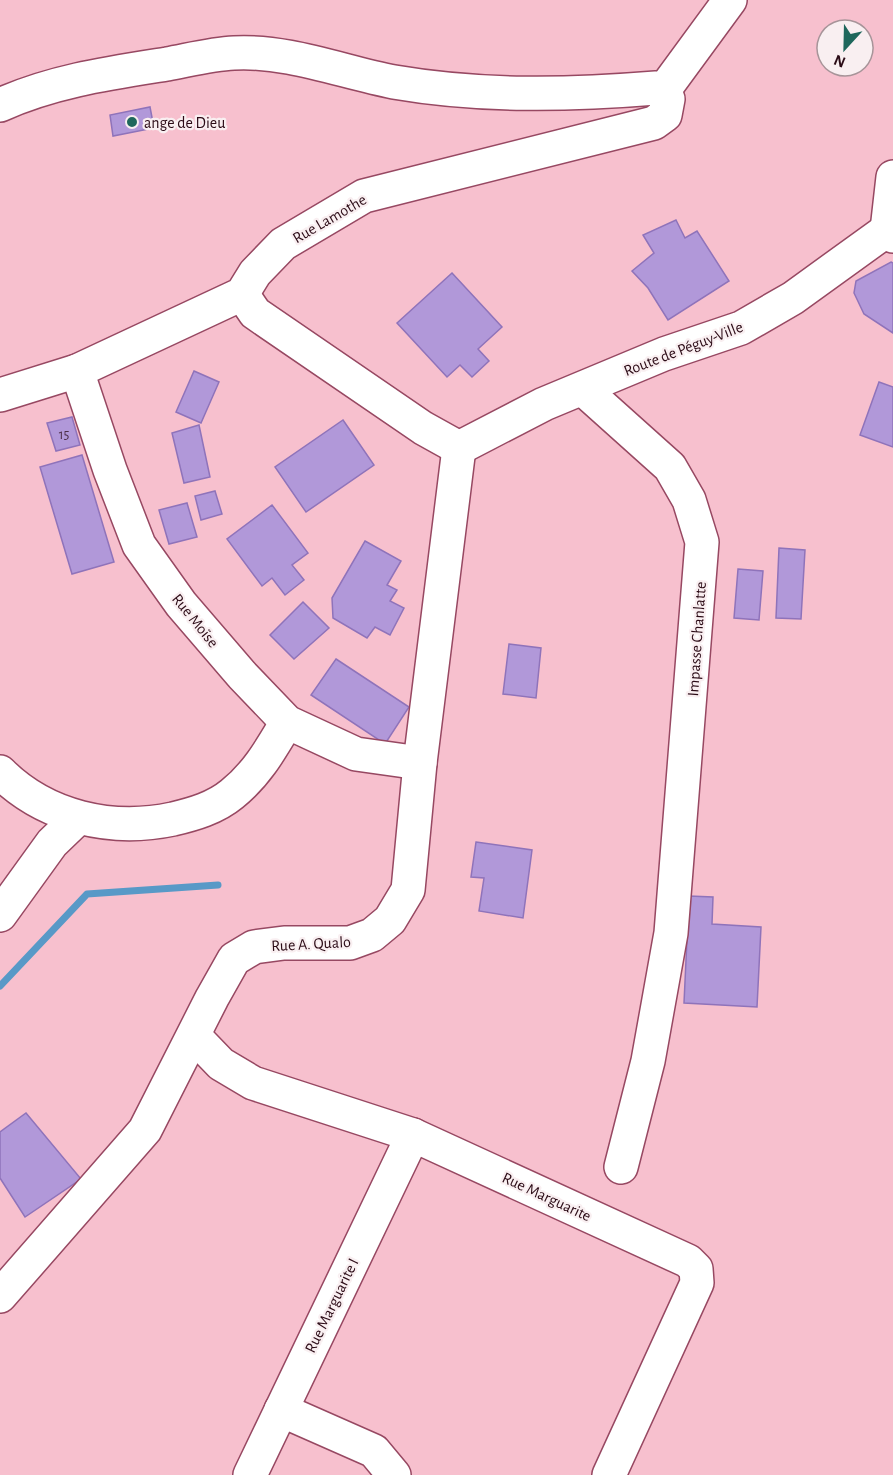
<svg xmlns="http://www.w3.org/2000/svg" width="893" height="1475" font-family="'Alegreya Sans',sans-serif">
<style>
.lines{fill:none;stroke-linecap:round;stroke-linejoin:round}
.stream{stroke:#5899c7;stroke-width:7}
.building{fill:#b198d9;stroke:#8f73ba;stroke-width:1.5}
.minor-casing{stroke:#974862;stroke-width:36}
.minor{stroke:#fff;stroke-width:33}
.poi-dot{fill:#1f675c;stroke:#f9eff1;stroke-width:2}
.labels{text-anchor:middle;stroke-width:4.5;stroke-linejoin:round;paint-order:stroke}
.number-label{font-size:14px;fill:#4c2e47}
.poi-label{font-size:16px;fill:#2b0b16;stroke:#f9eff1;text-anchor:start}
.street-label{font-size:16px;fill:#2b0b16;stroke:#f9eff1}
</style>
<rect width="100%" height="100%" fill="#f7c0ce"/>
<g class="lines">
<!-- stream -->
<polyline class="stream" points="0,986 87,894 218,885"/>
</g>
<!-- building -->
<g class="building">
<polygon points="150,107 154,128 113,136 110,115"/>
<polygon points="676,220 685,238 697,231 729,281 668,320 648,288 632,271 654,253 643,235"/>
<polygon points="891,262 893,263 893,333 864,314 854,293 856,281"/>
<polygon points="452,273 502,327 478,349 489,361 472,377 460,365 447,377 397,323"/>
<polygon points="194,371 219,382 201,423 176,412"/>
<polygon points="879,382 893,387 893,447 860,435"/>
<polygon points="72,417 80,445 56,451 47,423"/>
<polygon points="343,420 374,465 306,512 275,467"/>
<polygon points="199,425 210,477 184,483 172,433"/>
<polygon points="82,455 114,562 72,574 40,467"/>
<polygon points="215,491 222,514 201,520 195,496"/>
<polygon points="187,503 197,537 169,544 159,510"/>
<polygon points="272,505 308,553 292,565 304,580 285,595 272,578 262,586 227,539"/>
<polygon points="365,541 401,561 387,585 397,590 390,601 404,608 390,635 375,627 367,638 333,618 332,598"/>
<polygon points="779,548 805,550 801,619 776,618"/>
<polygon points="738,569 763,571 759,620 734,618"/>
<polygon points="303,602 329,628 294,659 270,635"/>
<polygon points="509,644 541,648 536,698 503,694"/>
<polygon points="336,659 409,707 385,744 311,695"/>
<polygon points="476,842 532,850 523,918 479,911 484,878 471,877"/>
<polygon points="689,896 713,897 712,924 761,927 757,1007 684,1003"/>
<polygon points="26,1113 81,1179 25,1217 0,1178 0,1132"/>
</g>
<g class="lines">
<defs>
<g id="minor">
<polyline points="664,90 730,0"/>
<path d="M0,105C53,81 110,73 167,64C189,60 212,54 234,53C288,50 342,72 394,82C481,97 569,95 656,88L664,90"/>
<polyline points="887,230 893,177"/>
<polyline points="242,294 255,313 423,428 459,448"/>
<polyline points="77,371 110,470 139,545 181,604 242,675 287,722 356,754 420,763"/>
<polyline points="583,389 670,467 689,500 702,542 671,933 648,1061 621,1167"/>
<polyline points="0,395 77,371 242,294 255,273 283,244 364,196 654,123 665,115 668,99 664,90"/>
<polyline points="459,448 544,404 664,354 741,328 793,298 887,230 893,236"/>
<path d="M0,772C46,818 112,832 173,819C194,814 215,808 232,794C257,774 271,749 287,722"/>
<polyline points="0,915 52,843 78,818"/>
<polyline points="194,1036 221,1064 253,1083 413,1135 688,1261 696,1269 697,1283 609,1475"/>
<polyline points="0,1296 145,1130 212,998 234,959 254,947 284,943 350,943 372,935 390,920 408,890 420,763 459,448"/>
<polyline points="281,1410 374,1451 394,1475"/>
<polyline points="250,1475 413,1135"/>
</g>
</defs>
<!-- minor casing -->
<use href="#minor" class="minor-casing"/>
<!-- minor -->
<use href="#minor" class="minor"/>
</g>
<!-- markers -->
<circle class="poi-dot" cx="132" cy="122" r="6"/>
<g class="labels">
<!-- number labels -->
<g class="number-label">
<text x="64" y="439">15</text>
</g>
<!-- poi labels -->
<g class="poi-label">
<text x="144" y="128">ange de Dieu</text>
</g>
<!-- street labels -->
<g class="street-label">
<text transform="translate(329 218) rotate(-30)" y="6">Rue Lamothe</text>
<text transform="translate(683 348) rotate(-21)" y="6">Route de Péguy-Ville</text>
<text transform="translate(196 620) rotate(51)" y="6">Rue Moïse</text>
<text transform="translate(696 639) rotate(-86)" y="6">Impasse Chanlatte</text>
<text transform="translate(311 943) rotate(-3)" y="6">Rue A. Qualo</text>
<text transform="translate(547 1196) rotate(25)" y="6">Rue Marguarite</text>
<text transform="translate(331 1305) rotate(-64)" y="6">Rue Marguarite I</text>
</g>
</g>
<!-- north arrow -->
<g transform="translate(845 48) rotate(202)"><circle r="28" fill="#f9eff1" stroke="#a79499" stroke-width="1.5"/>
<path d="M0-4.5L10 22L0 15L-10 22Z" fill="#1f675c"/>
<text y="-9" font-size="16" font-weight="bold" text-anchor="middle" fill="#2b0b16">N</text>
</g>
</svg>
